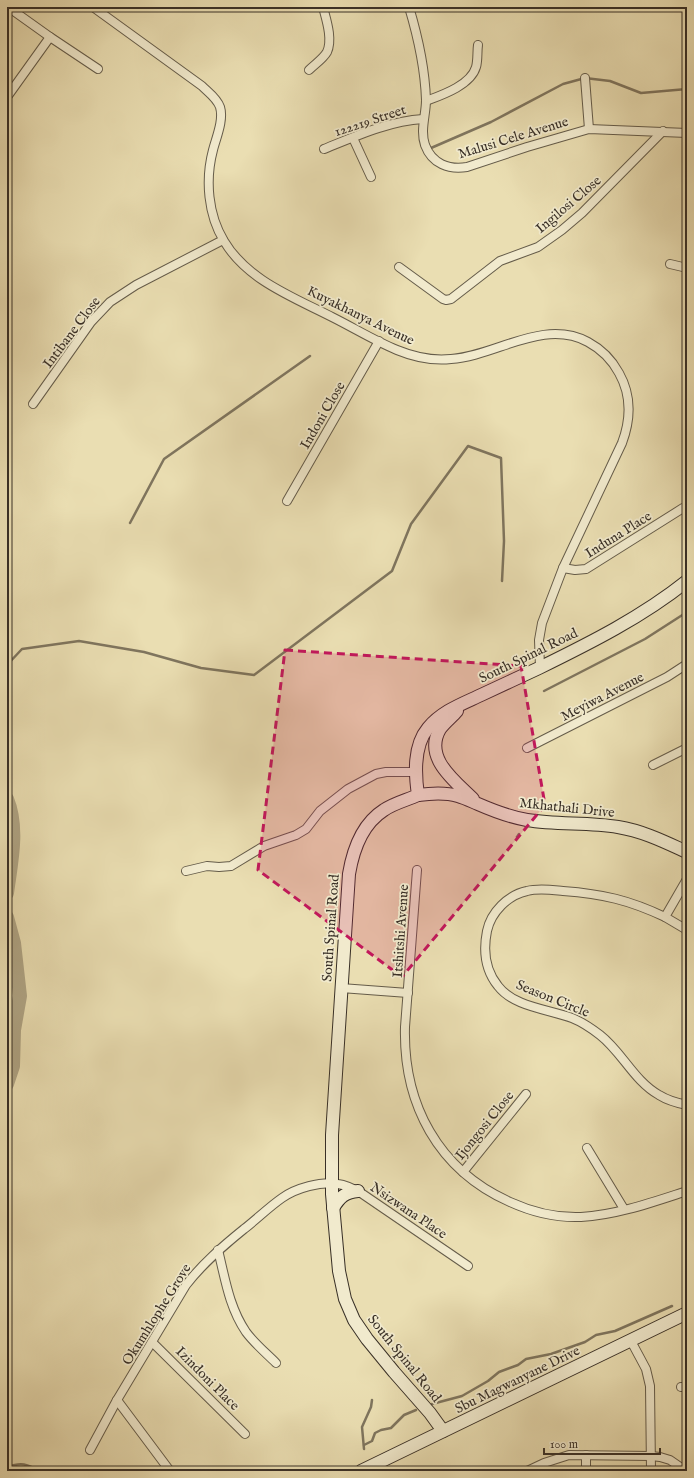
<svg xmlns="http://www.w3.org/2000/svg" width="694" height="1478" font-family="'IM FELL English',serif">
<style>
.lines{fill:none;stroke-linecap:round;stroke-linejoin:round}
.stream{stroke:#7f755e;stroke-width:2.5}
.river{stroke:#aea383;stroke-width:14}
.street-casing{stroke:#655c4a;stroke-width:10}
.secondary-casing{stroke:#393027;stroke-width:14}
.street{stroke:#f1eacd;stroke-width:8}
.secondary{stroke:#f1eacd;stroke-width:12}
.marked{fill:#c2185b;fill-opacity:0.2;stroke:#c2185b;stroke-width:3;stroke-dasharray:8 5;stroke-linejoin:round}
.labels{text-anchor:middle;stroke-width:3.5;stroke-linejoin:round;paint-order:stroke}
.street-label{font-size:14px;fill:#393027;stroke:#f1eacd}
</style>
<rect width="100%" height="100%" fill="#eadeb2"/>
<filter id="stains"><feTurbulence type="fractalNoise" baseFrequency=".005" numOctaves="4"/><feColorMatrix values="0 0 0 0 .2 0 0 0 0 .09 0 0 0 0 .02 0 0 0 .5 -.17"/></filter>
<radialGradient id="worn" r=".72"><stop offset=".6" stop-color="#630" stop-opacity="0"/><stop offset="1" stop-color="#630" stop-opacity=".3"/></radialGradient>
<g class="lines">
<!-- stream -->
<g class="stream">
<polyline points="431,148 491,122 563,84 585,78 610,81 641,93 687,89"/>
<polyline points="130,523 164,459 310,356"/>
<polyline points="7,665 22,649 79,641 144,652 201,668 254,675 392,571 411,524 468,446 501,458 504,541 502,581"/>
<polyline points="544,691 645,639 687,612"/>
<polyline points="517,837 519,834"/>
<polyline points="432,1404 462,1396 488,1381 499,1372 518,1365 526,1359 551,1354 585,1342 596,1335 615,1331 672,1306"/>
<polyline points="364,1445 372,1441 375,1433 381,1430 391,1428 404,1415 416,1410"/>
<polyline points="364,1449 362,1427 371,1407 372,1400"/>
<path d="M7,1467C22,1462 26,1464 40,1471"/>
</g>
<!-- river -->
<g class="river">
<path d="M7,799C19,828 11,863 7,893"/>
<polyline points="7,917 14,943 20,996 14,1030 13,1066 7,1084"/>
</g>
<defs>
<g id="street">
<polyline points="8,7 50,37 98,69"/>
<path d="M93,7L202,86C208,92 217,98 220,107C224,120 216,138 213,150C205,180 208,215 224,241C247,280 293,297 332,317C354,328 375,341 397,350C414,357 432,361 451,359C496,356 543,318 588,342C601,349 612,360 619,373C632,396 631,419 622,443L563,568L542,623L539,640L540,667"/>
<path d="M409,7C418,37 425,69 426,100C426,115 420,130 425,145C432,164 449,170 467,167L527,147L589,129L687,133"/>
<path d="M309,70C315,64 323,59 327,52C333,39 326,19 323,7"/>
<polyline points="585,78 589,129"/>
<polyline points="7,97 50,37"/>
<path d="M426,101C442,95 471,85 476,67C478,60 477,52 478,45"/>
<polyline points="353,138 371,177"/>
<path d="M324,149C356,136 389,121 423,119"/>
<polyline points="670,264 687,268"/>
<polyline points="399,267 443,299 446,300 451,299 500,261 538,247 562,230 582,213 663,131"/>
<polyline points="33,404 91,322 110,302 136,285 223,240"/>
<polyline points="287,501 379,341"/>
<polyline points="563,568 575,570 586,569 683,508"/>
<polyline points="527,748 667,677 687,664"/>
<polyline points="653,765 687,748"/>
<path d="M417,870L405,1027C403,1104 438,1170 510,1202C532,1212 557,1218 581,1217C617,1215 653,1202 687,1191"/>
<polyline points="186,871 207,866 219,867 231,866 264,846 296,835 306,829 320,811 348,789 376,774 386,772 416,772"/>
<polyline points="687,879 665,917 687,930"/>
<path d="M665,917C629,900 603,894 563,891C552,890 539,888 527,891C508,895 491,912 487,931C483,951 485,970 498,986C514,1007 548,1009 572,1018C582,1022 591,1028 600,1035C622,1052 634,1081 659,1095C667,1100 677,1103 687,1105"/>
<polyline points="341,988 408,993"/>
<polyline points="587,1148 624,1209"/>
<polyline points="463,1172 526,1094"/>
<path d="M218,1250C225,1278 229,1307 246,1332C254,1343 266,1353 276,1363"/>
<polyline points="631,1341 646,1369 650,1386 651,1471"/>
<polyline points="152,1342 245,1434"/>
<polyline points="681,1387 687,1387"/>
<polyline points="117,1400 170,1471"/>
<path d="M90,1450L117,1400L186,1285C203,1263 223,1246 244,1229C257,1219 269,1207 282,1198C296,1188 321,1181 338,1184C346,1185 354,1189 361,1193L468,1266"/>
<polyline points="527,1471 544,1463 569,1455 651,1456 660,1457 670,1460 686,1471"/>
<polyline points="586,1471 586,1455"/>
</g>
<g id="secondary">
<path d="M457,711C452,717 445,722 440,729C423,758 455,781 473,799"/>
<path d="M418,795C432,793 445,792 458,796C465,798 471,801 478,804C494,811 510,817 527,820C557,825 588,822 618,827C643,831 665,842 687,852"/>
<path d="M333,1208C340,1197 345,1192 358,1191"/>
<path d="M443,1431L430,1413L394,1372L367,1339L354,1320L345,1299L339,1271L332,1194V1135L349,874C353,850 362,824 384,810C394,803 407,800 418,795C415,774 413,746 428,728C442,711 462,704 481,695C500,686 520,677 539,668C590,643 642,617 687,581"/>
<polyline points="361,1471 687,1313"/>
</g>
</defs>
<!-- street casing -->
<use href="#street" class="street-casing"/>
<!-- secondary casing -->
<use href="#secondary" class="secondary-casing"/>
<!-- street -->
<use href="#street" class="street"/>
<!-- secondary -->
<use href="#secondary" class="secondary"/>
</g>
<!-- marked area -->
<path class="marked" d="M285,650L521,666L545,805L402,977L258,870Z"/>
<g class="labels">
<!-- street labels -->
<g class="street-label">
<text transform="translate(370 120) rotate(-18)" y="5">122219 Street</text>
<text transform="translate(513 137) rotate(-17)" y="5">Malusi Cele Avenue</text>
<text transform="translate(568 204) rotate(-40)" y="5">Ingilosi Close</text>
<text transform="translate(361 315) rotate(26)" y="5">Kuyakhanya Avenue</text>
<text transform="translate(71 332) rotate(-53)" y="5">Intibane Close</text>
<text transform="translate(322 415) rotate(-60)" y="5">Indoni Close</text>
<text transform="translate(618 534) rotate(-32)" y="5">Induna Place</text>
<text transform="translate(528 655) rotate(-26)" y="5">South Spinal Road</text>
<text transform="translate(602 696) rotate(-27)" y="5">Meyiwa Avenue</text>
<text transform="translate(567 807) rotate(6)" y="5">Mkhathali Drive</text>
<text transform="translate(330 928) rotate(-86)" y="5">South Spinal Road</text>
<text transform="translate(400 931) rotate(-86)" y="5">Itshitshi Avenue</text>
<text transform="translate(553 998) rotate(22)" y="5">Season Circle</text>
<text transform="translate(484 1125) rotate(-51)" y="5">Ijongosi Close</text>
<text transform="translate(409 1210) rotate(34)" y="5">Nsizwana Place</text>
<text transform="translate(156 1314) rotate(-58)" y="5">Okumhlophe Grove</text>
<text transform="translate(405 1358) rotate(51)" y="5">South Spinal Road</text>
<text transform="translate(208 1378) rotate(45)" y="5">Izindoni Place</text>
<text transform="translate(517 1379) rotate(-26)" y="5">Sbu Magwanyane Drive</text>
</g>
</g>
<!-- margin -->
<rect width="694" height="1478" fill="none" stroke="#eadeb2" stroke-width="24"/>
<rect x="8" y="8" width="678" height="1462" fill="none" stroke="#393027" stroke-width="2"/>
<rect x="12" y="12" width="670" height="1454" fill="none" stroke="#393027"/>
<!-- scale -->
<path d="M544 1448v6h116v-6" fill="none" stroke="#393027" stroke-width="2"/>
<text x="550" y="1448" font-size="12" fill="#393027" stroke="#f1eacd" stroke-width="3" paint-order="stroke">100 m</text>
<rect width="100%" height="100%" filter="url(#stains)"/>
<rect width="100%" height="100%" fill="url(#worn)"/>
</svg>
